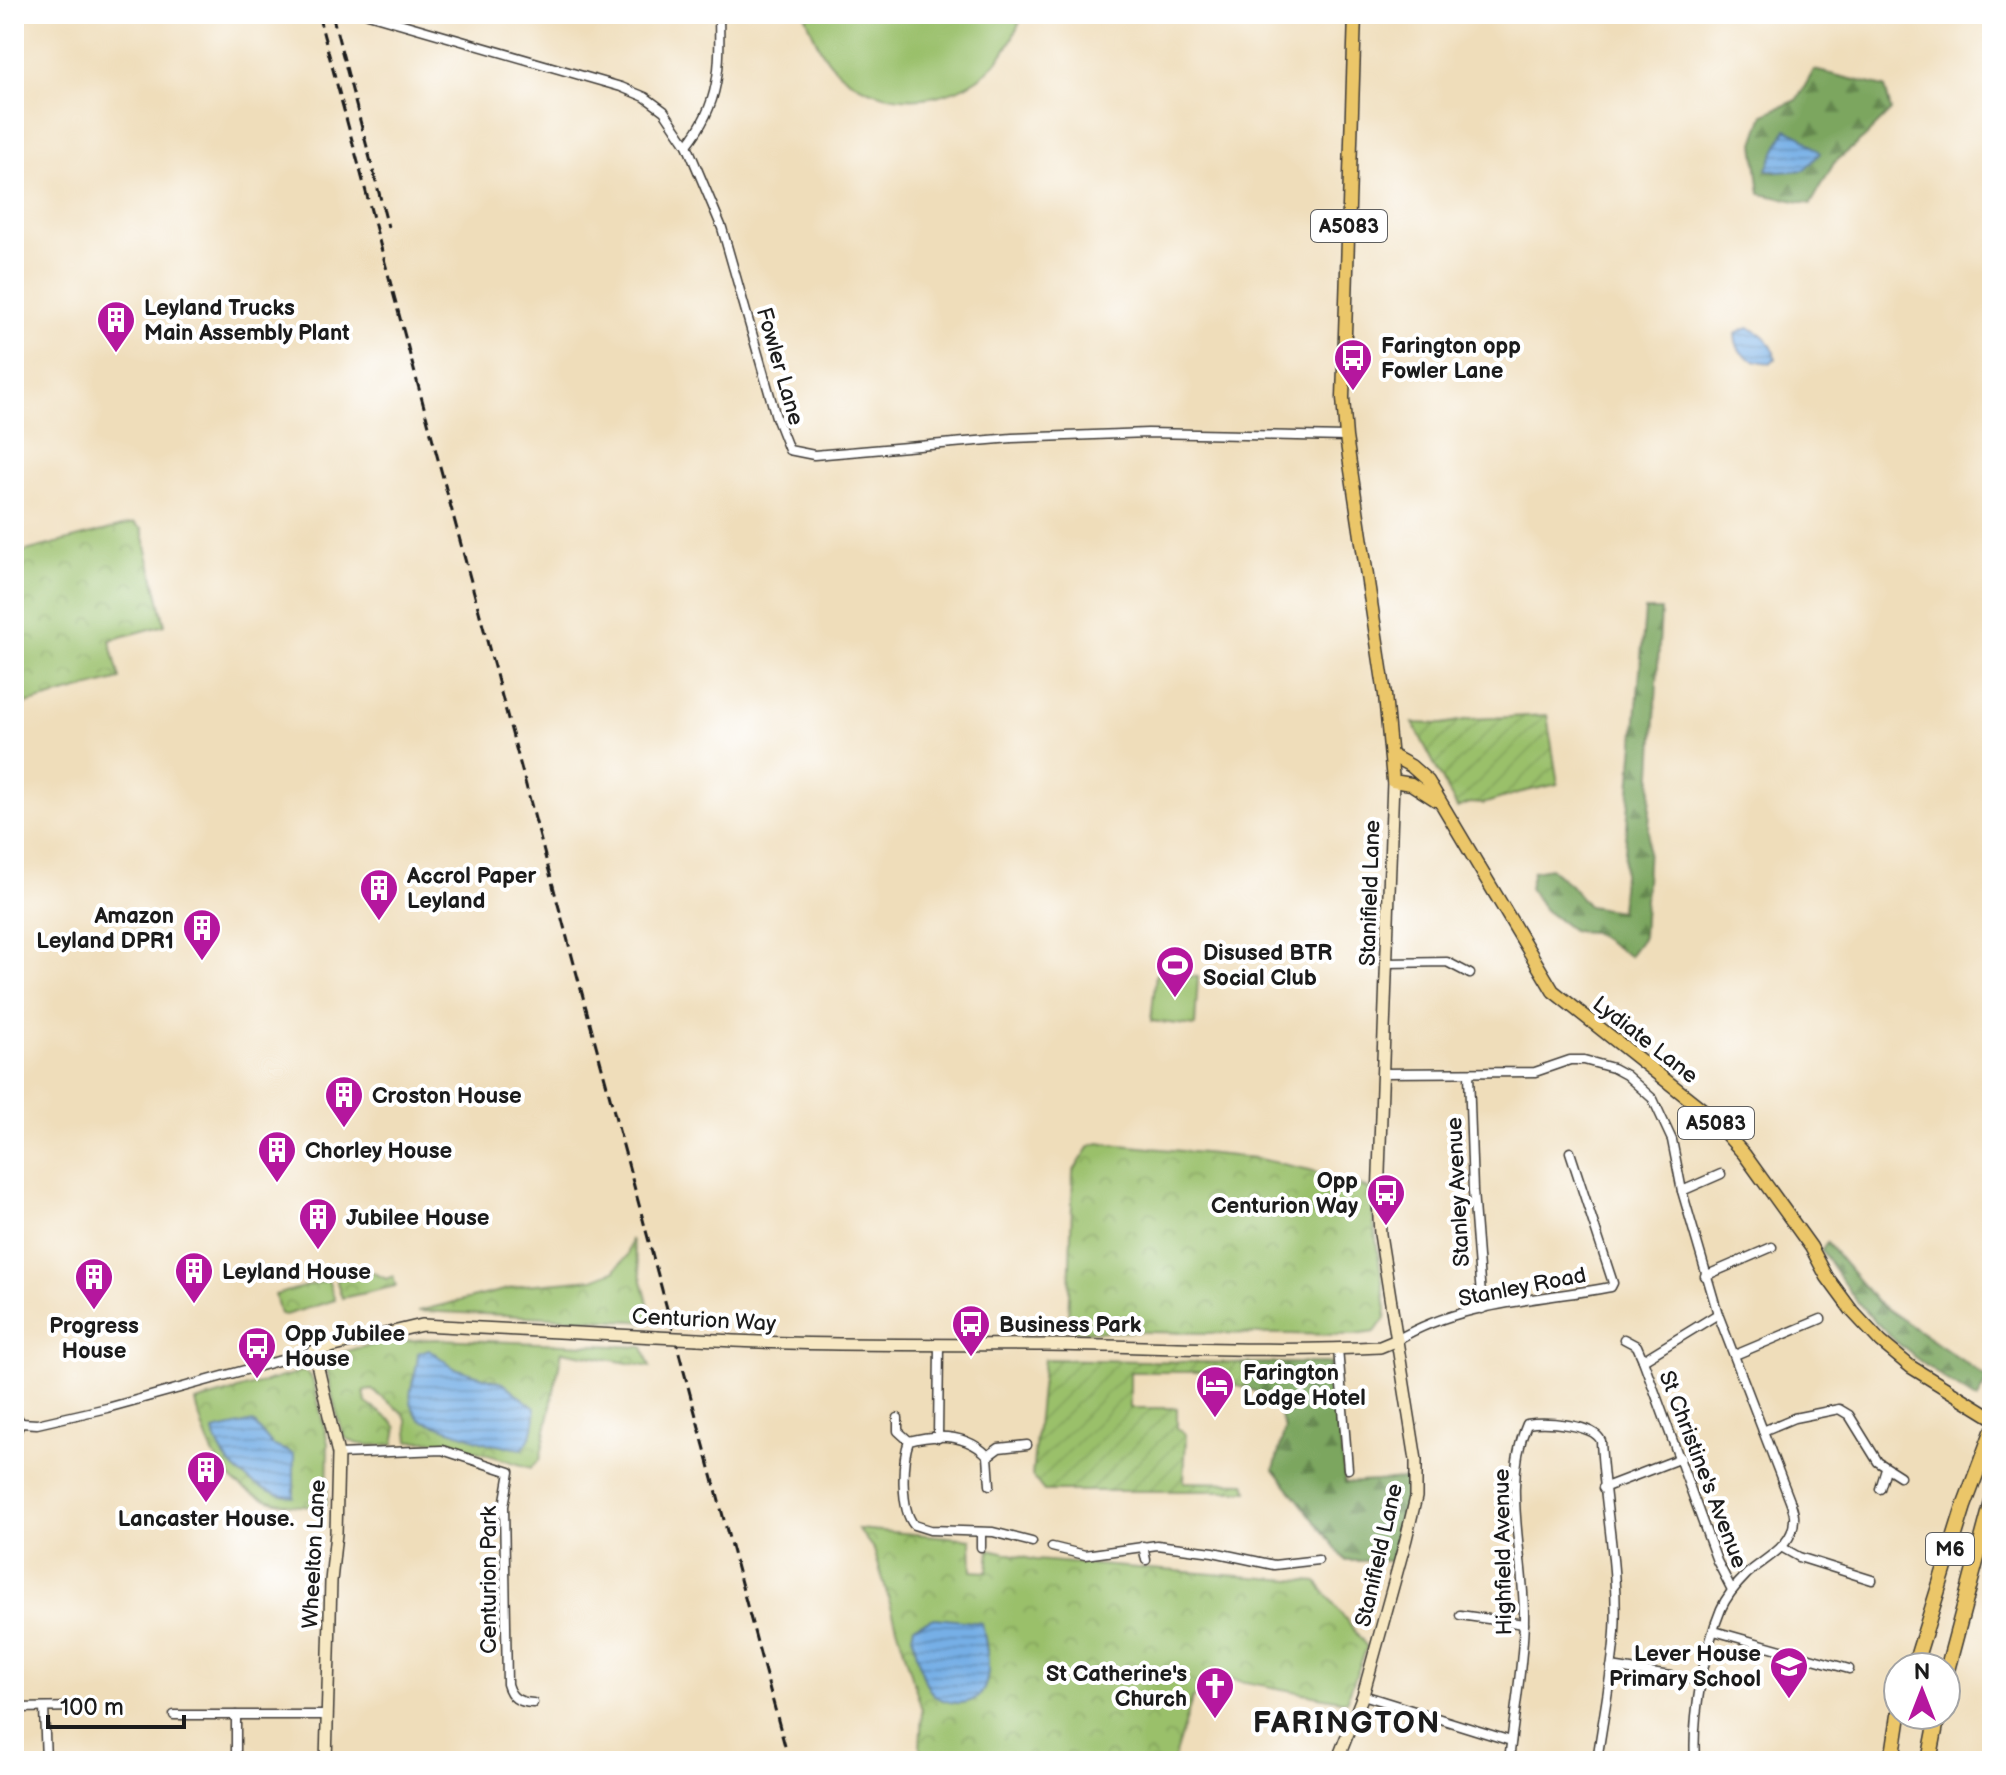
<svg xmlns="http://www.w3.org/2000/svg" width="2006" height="1775" font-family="'Balsamiq Sans',sans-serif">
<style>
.grass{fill:#9ac06b;stroke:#5b6e44;stroke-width:2}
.forest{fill:url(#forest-firs);stroke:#4c613e;stroke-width:2}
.park{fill:url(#park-crowns);stroke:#5b6e44;stroke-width:2}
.garden{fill:url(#garden-furrows);stroke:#5b6e44;stroke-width:2}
.water{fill:url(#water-rules);stroke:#496681;stroke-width:2}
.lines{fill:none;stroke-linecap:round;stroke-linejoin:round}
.street-casing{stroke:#3c3934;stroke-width:11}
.secondary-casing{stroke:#3c3934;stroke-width:14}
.primary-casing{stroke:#3c3934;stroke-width:15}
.highway-casing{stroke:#3c3934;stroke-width:17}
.street{stroke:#fff;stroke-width:8}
.secondary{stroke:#f7e8c3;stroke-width:11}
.primary{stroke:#ebc669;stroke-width:12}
.highway{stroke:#ebc669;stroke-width:14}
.rail{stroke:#1c1c1c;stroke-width:3;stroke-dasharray:12 6;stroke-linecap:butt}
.secondary-bridge-casing{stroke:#3c3934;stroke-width:14;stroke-linecap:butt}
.secondary-bridge{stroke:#f7e8c3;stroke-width:11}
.labels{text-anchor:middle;stroke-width:8;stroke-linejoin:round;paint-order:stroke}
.shield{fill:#fff;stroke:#606060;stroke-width:2}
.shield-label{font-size:20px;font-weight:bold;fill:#1c1c1c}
.poi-label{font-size:22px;font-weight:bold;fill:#1c1c1c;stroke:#fff;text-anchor:start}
.street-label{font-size:22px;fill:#1c1c1c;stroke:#fff}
.district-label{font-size:30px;font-weight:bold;letter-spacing:2px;fill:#1c1c1c;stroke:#fff}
</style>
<defs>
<pattern id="forest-firs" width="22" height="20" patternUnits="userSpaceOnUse" patternTransform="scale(2)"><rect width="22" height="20" fill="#7ba65f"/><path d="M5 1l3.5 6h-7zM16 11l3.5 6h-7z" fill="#64864e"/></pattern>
<pattern id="park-crowns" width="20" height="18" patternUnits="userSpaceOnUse" patternTransform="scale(2)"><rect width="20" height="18" fill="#9ac06b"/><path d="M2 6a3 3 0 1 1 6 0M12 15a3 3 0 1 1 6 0" fill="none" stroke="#84a45c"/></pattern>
<pattern id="garden-furrows" width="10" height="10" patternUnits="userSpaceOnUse" patternTransform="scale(2)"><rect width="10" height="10" fill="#9ac06b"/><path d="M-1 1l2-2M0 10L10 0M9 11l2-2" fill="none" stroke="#84a45c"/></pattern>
<pattern id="water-rules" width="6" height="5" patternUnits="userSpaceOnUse" patternTransform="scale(2)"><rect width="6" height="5" fill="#76afe6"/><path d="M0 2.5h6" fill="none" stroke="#608eba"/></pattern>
</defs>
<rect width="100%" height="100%" fill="#fff"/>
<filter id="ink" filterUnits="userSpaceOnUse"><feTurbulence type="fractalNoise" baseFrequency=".0125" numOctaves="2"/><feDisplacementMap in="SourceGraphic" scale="16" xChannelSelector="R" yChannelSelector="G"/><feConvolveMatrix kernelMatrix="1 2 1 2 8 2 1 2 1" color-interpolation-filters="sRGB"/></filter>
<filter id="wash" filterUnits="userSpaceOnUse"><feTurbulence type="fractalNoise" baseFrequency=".006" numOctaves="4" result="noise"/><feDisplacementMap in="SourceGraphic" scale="32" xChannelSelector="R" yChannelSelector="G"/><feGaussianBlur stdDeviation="1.8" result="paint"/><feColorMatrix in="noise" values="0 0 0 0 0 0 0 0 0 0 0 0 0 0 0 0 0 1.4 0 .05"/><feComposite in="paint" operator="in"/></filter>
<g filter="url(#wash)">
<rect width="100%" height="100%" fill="#efddba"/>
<!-- grass -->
<g class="grass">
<path d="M805,14H1022C1020,25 1015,33 1010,42C979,103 891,117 839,72C822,57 813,35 805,14Z"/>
<polygon points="1156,974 1198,977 1195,1026 1151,1021"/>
</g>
<!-- forest -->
<g class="forest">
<polygon points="1814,70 1885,87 1891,111 1865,137 1834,163 1811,204 1760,194 1754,143 1764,114 1797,100"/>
<polygon points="1645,610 1661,610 1643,937 1629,956 1592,932 1573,931 1545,910 1529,888 1533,871 1550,868 1570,885 1588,906 1620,911"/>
<path d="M1827,1243L1877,1302L1989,1379L1977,1400C1934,1373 1894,1345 1861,1306C1846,1289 1834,1268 1821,1250Z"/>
<polygon points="1242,1363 1331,1363 1345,1483 1405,1479 1414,1484 1403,1529 1392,1561 1346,1561 1274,1469 1285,1429 1273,1398 1246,1388"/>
</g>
<!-- park -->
<g class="park">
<polygon points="134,523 142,529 165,625 110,640 120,679 14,707 14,554"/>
<polygon points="1099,1143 1255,1158 1310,1170 1369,1189 1386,1309 1385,1318 1375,1332 1354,1335 1076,1331 1068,1324 1073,1172 1090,1146"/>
<polygon points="631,1239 653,1322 418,1311 525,1285 593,1279 614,1271 627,1256"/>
<polygon points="368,1270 386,1279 393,1276 396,1286 342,1298 336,1279"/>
<polygon points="328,1280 335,1300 285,1315 280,1314 275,1295"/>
<path d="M436,1339L643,1347L650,1367L562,1351L540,1460L531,1468L443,1441H409L407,1420L403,1413L372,1390L364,1391L366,1403L392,1421L397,1428L394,1444C378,1445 359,1448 346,1438C341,1433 326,1376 328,1368C328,1363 331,1361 334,1358C352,1343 413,1340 436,1339Z"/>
<path d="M303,1371L310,1375L313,1381L328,1443L327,1505L323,1507C244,1507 212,1478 196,1402Z"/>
<polygon points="858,1529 971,1539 972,1571 988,1572 990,1549 1035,1560 1317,1582 1367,1647 1346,1701 1219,1677 1192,1699 1173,1761 952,1761 920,1750 922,1710 874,1550"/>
</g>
<!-- garden -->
<g class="garden">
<polygon points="1547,715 1558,784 1518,793 1483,804 1470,803 1457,808 1413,723 1442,724 1471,719"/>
<polygon points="1044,1359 1242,1363 1246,1388 1217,1381 1206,1372 1130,1372 1130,1408 1177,1408 1177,1428 1186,1434 1184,1482 1245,1483 1248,1491 1044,1491 1032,1476"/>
</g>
<!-- water -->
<g class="water">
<polygon points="1786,129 1801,136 1820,153 1805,170 1778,172 1767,169"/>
<path d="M1748,328C1763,332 1774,344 1775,359L1770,363C1750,361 1736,356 1735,334Z"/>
<path d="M429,1349L454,1368L503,1383L535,1408C536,1422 532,1439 522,1449L490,1444L421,1420C399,1395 418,1380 418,1353Z"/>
<path d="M253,1422L272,1445L294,1454V1497C259,1493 220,1467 214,1431Z"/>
<path d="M935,1618L982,1623C988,1651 1000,1705 956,1703C946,1702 935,1698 929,1689C920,1675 917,1651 912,1635L914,1626Z"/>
</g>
</g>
<g filter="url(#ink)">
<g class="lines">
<defs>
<g id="street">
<polyline points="368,14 621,87 645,97 664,111 687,145 722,228 776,417 789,450 814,455 1012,438 1148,433 1346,437"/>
<path d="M687,145C721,103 720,65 719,14"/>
<polyline points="1387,963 1447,962 1470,974"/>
<path d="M1382,1073L1535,1072L1570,1060H1584L1613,1068L1626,1075L1653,1099L1672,1140L1682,1191L1718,1314L1790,1501C1792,1507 1795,1514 1794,1519C1794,1547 1764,1558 1747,1574C1737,1584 1727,1595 1721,1609C1704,1650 1692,1716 1695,1761"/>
<polyline points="1469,1074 1473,1191 1482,1309"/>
<polyline points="1682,1191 1721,1174"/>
<polyline points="1705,1276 1772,1247"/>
<polyline points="1718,1314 1643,1360 1717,1561 1732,1590"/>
<polyline points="1624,1339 1637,1346 1643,1360"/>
<path d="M1397,1340C1459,1302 1541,1300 1611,1287L1613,1283L1570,1152"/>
<polyline points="1338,1349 1348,1469"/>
<polyline points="1735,1355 1821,1319"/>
<polyline points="14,1412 21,1423 14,1435"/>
<polyline points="898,1418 898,1431 909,1441"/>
<polyline points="21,1423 37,1424 107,1408 314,1351"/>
<polyline points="1763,1431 1794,1418 1839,1409 1849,1415 1878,1462 1900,1476"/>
<polyline points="938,1438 939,1344"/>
<path d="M338,1454L442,1450L510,1472L504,1506L507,1684C511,1698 518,1702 533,1703"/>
<polyline points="988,1456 999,1448 1027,1445"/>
<path d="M990,1485L988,1456C967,1434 937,1434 909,1441C902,1460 900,1509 914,1525L930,1530L993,1532L1032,1542"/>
<polyline points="1603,1488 1681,1458"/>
<polyline points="1880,1489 1886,1469"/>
<polyline points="1143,1546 1146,1560"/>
<polyline points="981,1547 981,1532"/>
<polyline points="1052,1547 1085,1555 1157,1545 1213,1552 1274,1565 1318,1560"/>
<polyline points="1781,1547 1799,1557 1872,1580"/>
<polyline points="1460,1615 1524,1624"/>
<polyline points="1714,1631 1849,1669"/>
<polyline points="1611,1667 1703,1681"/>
<polyline points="1363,1695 1511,1741"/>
<polyline points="14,1708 83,1707"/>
<polyline points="44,1708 46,1761"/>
<polyline points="174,1715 328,1715"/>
<polyline points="236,1715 236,1761"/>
<polyline points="326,1757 352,1761"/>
<path d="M1509,1761C1514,1714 1523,1667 1524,1620C1525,1556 1501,1485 1527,1424C1545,1421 1594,1424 1601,1441C1604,1505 1619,1568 1615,1632C1612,1675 1603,1718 1597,1761"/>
</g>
<g id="secondary">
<path d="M698,1339C813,1346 929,1344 1045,1345C1157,1346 1268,1353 1380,1347L1397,1340"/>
<polyline points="326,1761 331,1581 336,1533 338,1454 314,1351 422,1325 656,1337"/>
<polyline points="1337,1761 1363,1695 1406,1539 1416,1497 1416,1460 1380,1234 1378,1200 1393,781"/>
</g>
<g id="primary">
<polyline points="1355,14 1343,398 1346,437 1385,695 1393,781 1411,784 1436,800"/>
<polyline points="1391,755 1411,766 1428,781 1553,991 1707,1113 1744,1154 1811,1247 1827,1277 1852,1311 1881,1342 1911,1367 1992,1417"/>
</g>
<g id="highway">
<polyline points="1914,1667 1964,1506 1992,1432"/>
<polyline points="1946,1674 1992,1502"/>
<polyline points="1892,1761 1899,1715"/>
<polyline points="1929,1761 1938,1715"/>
</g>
</defs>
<!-- street casing -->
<use href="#street" class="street-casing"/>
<!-- secondary casing -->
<use href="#secondary" class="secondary-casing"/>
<!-- primary casing -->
<use href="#primary" class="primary-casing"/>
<!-- highway casing -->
<use href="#highway" class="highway-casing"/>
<!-- street -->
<use href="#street" class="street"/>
<!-- secondary -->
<use href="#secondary" class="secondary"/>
<!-- primary -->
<use href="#primary" class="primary"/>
<!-- highway -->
<use href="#highway" class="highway"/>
<!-- rail -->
<g class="rail">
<polyline points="318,14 789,1761"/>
<polyline points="332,14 388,227"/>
</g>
<defs>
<polyline id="secondary-bridge" points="656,1337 698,1339"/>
</defs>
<!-- secondary-bridge casing -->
<use href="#secondary-bridge" class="secondary-bridge-casing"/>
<!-- secondary-bridge -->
<use href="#secondary-bridge" class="secondary-bridge"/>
</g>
</g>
<!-- icons -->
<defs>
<symbol id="building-pin" viewBox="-11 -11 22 30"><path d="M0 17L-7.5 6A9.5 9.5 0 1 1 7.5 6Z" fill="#b5179e" stroke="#fff"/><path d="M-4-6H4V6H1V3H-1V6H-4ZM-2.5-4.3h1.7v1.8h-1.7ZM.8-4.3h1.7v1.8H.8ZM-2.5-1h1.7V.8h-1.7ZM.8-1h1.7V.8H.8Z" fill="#fff"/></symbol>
<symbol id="bus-pin" viewBox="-11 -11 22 30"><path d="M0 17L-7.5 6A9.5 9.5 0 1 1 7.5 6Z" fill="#b5179e" stroke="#fff"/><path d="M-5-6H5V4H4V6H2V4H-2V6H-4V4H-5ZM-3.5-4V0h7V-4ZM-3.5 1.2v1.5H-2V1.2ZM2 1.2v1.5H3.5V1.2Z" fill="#fff"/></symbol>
<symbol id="stadium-pin" viewBox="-11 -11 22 30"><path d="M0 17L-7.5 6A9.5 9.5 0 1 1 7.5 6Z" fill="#b5179e" stroke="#fff"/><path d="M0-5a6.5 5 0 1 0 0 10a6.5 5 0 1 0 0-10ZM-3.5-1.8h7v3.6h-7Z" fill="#fff"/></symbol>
<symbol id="hotel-pin" viewBox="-11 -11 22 30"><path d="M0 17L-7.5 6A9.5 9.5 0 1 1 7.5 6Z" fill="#b5179e" stroke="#fff"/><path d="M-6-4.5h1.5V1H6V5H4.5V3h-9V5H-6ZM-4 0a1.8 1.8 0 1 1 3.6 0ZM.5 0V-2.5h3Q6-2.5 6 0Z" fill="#fff"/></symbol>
<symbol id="school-pin" viewBox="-11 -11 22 30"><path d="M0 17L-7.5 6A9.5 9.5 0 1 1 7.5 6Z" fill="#b5179e" stroke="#fff"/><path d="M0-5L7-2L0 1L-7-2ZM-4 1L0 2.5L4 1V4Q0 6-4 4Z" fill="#fff"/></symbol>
<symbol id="church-pin" viewBox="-11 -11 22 30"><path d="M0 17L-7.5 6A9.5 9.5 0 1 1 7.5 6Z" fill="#b5179e" stroke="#fff"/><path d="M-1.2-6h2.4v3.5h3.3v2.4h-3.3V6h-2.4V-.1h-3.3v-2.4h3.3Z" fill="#fff"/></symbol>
</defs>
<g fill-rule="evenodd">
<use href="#building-pin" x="94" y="298" width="44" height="60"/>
<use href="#bus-pin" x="1331" y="336" width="44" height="60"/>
<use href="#building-pin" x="357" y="866" width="44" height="60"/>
<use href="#building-pin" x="180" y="906" width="44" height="60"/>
<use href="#stadium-pin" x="1153" y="943" width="44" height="60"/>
<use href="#building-pin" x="322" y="1073" width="44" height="60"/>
<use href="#building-pin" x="255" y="1128" width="44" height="60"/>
<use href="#bus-pin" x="1364" y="1171" width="44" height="60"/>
<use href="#building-pin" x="296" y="1195" width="44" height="60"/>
<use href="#building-pin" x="172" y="1249" width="44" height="60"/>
<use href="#building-pin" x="72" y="1255" width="44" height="60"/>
<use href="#bus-pin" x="949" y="1302" width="44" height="60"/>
<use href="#bus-pin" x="235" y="1324" width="44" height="60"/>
<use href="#hotel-pin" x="1193" y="1363" width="44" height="60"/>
<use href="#building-pin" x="184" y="1448" width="44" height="60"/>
<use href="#school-pin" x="1767" y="1644" width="44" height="60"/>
<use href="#church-pin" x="1193" y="1664" width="44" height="60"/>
</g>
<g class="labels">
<!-- shield labels -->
<g class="shield">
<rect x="1311" y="210" width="76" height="32" rx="6"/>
<rect x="1678" y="1107" width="76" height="32" rx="6"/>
<rect x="1926" y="1533" width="48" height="32" rx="6"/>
</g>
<g class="shield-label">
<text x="1349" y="233">A5083</text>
<text x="1716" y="1130">A5083</text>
<text x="1950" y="1556">M6</text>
</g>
<!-- poi labels -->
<g class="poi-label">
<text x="144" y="315">Leyland Trucks<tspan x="144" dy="25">Main Assembly Plant</tspan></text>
<text x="1381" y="353">Farington opp<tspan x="1381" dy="25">Fowler Lane</tspan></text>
<text x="407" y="883">Accrol Paper<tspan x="407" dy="25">Leyland</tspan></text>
<text x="174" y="923" text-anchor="end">Amazon<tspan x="174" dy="25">Leyland DPR1</tspan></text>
<text x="1203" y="960">Disused BTR<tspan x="1203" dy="25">Social Club</tspan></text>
<text x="372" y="1103">Croston House</text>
<text x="305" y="1158">Chorley House</text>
<text x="1358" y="1188" text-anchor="end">Opp<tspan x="1358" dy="25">Centurion Way</tspan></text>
<text x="346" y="1225">Jubilee House</text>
<text x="222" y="1279">Leyland House</text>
<text x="999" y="1332">Business Park</text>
<text x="94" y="1333" text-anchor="middle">Progress<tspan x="94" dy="25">House</tspan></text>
<text x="285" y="1341">Opp Jubilee<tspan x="285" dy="25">House</tspan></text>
<text x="1243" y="1380">Farington<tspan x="1243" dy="25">Lodge Hotel</tspan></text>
<text x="206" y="1526" text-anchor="middle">Lancaster House.</text>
<text x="1761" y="1661" text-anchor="end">Lever House<tspan x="1761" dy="25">Primary School</tspan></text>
<text x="1187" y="1681" text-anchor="end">St Catherine's<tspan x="1187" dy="25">Church</tspan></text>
</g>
<!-- street labels -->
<g class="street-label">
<text transform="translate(781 366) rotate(74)" y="8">Fowler Lane</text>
<text transform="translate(1369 893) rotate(-88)" y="8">Stanifield Lane</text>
<text transform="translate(1646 1039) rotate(38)" y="8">Lydiate Lane</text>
<text transform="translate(1457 1192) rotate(-93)" y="8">Stanley Avenue</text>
<text transform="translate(1522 1286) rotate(-11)" y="8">Stanley Road</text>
<text transform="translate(704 1319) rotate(3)" y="8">Centurion Way</text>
<text transform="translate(1704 1469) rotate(69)" y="8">St Christine's Avenue</text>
<text transform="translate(1502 1552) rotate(-91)" y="8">Highfield Avenue</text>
<text transform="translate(313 1554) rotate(-87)" y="8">Wheelton Lane</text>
<text transform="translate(1378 1555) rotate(-77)" y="8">Stanifield Lane</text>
<text transform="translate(488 1580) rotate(-90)" y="8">Centurion Park</text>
</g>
<!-- district labels -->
<g class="district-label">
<text x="1347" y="1733">FARINGTON</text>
</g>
</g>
<!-- margin -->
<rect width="2006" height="1775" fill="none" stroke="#fff" stroke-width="48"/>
<!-- north arrow -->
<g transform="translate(1922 1691)"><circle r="38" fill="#ffffff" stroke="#a4a4a4" stroke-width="2"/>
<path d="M0-6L14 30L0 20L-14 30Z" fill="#b5179e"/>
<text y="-12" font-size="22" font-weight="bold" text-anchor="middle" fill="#1c1c1c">N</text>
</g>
<!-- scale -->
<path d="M48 1715v12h136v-12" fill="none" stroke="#1c1c1c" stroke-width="4"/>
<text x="60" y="1715" font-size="24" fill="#1c1c1c" stroke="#ffffff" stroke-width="6" paint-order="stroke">100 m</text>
</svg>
